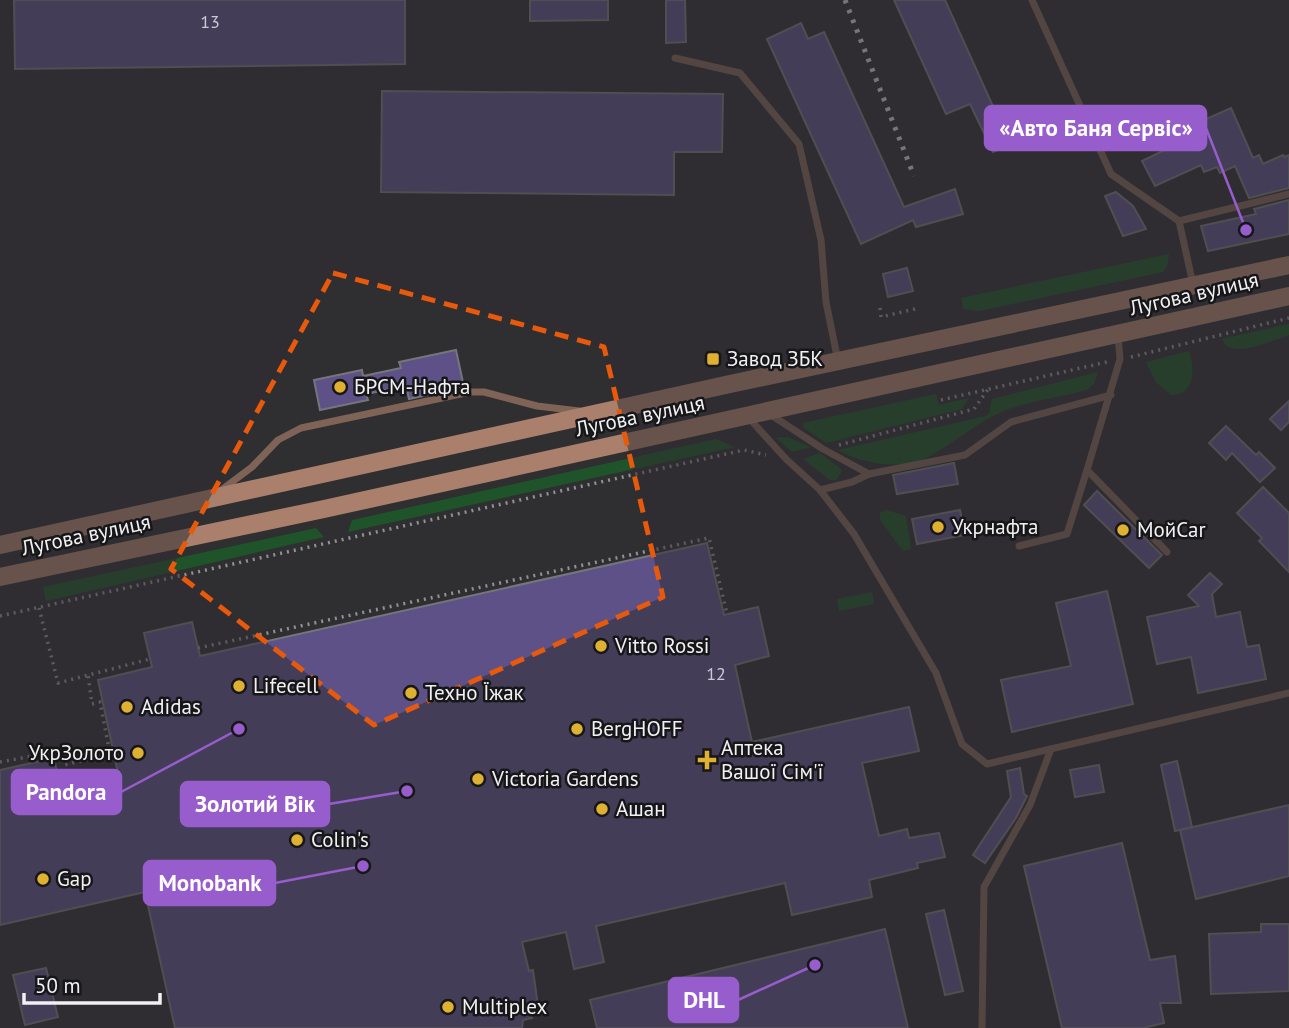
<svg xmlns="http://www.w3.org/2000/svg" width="1289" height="1028" font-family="'PT Sans',sans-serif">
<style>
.green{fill:#1f5329}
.building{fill:#5e5188;stroke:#767579;stroke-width:2}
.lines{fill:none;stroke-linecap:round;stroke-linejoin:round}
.path{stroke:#929194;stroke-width:3.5;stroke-dasharray:2 5;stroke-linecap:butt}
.service{stroke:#7e6356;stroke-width:7}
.secondary{stroke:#aa806c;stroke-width:18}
.rail{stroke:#cecdd0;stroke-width:5;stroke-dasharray:3.5 7;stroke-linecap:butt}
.marked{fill:none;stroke:#e8590c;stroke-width:5;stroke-dasharray:14 9;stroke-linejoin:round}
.poi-dot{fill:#deb133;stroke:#171618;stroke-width:2.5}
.labels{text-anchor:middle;stroke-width:5;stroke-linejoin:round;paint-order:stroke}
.number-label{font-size:18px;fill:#ccc8d8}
.street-label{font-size:21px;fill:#f1f0f2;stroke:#171618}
.poi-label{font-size:21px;fill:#f1f0f2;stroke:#171618;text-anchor:start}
.leader{fill:none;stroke:#985dcc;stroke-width:2.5}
.callout-dot{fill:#985dcc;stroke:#171618;stroke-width:2.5}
.callout{fill:#985dcc;stroke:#985dcc;stroke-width:2.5}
.callout-label{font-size:23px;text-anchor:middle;font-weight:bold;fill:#fff}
</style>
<rect width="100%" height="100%" fill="#2f2e31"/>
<!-- green -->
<g class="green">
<polygon points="1169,254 1167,267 1163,272 979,311 963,309 961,298"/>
<path d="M1289,324V335C1272,340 1230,361 1222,339Z"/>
<path d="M1189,351C1195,369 1195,395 1171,395L1156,382L1146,362Z"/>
<path d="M1098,372L1094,384L1086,390C1058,398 1028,401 1001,412C976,423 956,442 932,455C904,471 865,465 838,450L986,416L989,413L992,399Z"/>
<polygon points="936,394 939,405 969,398 962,409 826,443 803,427 803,423"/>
<polygon points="787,437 811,447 792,452 776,438"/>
<polygon points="716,439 735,447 348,532 352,520"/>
<polygon points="820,453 841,469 841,473 836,480 830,480 803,459"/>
<polygon points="886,510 906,516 911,549 903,551 880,520 880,513"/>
<polygon points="316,528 324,537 46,601 43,587"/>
<polygon points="872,592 874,604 839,611 837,599"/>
</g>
<!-- building -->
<g class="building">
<polygon points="14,0 405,0 405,64 15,69"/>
<polygon points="530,0 608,0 608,20 530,21"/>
<polygon points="666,0 685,0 686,42 666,43"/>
<polygon points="894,0 945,0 996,113 1010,107 1024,139 993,152 970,104 946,114"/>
<polygon points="801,23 808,39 824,32 904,207 955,189 963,214 916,227 913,220 861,244 767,39"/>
<polygon points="382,91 723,94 722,152 674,152 674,195 381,192"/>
<polygon points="1231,108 1253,158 1259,155 1263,164 1283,155 1284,157 1289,155 1289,188 1249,198 1235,166 1220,173 1217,167 1204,172 1201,165 1155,186 1142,161 1177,144 1172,134"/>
<polygon points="1116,192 1133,206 1146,229 1123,236 1105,196"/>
<polygon points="1289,200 1289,234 1208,251 1201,226 1256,214 1254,209"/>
<polygon points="907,268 913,291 888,297 883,274"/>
<polygon points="456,350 464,387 409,399 406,386 366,394 368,400 320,410 314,380 362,370 363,376 401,368 399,362"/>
<polygon points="1289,401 1289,422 1281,430 1270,419"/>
<polygon points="1226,426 1256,455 1259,452 1275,468 1260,482 1232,453 1226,460 1209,443"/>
<polygon points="954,463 958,484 897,494 893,475"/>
<polygon points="1263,487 1289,513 1289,572 1259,541 1262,538 1237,513"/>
<polygon points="1097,491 1162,555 1149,568 1084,505"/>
<polygon points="960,510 965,535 917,544 912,519"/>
<polygon points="707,543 724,615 758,607 769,656 735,665 752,742 909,707 919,751 862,763 879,836 907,829 909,838 939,833 945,857 917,863 918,868 869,880 872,897 792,915 785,883 596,926 604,962 574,969 566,932 522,942 529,971 533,970 539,1013 530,1014 532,1018 523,1020 522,1028 175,1028 145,892 0,925 0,770 54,758 60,786 118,773 98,680 152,667 144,633 192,622 200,656"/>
<polygon points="1210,573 1222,584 1212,594 1216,617 1240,612 1247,647 1259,645 1266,679 1198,693 1191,657 1157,664 1147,617 1199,606 1188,595"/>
<polygon points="1107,591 1133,704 1012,732 1001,680 1071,666 1056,603"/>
<polygon points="1177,761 1192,827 1175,831 1161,765"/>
<polygon points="1099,765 1104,792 1075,797 1070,770"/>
<polygon points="1020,768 1024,794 1027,796 1016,818 985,863 973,855 1011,797 1007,771"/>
<polygon points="1289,805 1289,876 1196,899 1180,830"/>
<polygon points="1122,843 1150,960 1175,956 1181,1003 1160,1003 1164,1023 1143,1028 1062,1028 1024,866"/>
<polygon points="944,910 963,991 945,995 926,914"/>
<polygon points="1261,924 1289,924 1289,991 1211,994 1209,934 1261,932"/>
<polygon points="885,929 908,1028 597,1028 590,1000"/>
<polygon points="46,968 58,1017 25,1025 13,975"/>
</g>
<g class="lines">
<!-- path -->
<g class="path">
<polyline points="880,308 881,317 915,309"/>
<polyline points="1131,357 1289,318"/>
<polyline points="941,400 1107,362"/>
<polyline points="839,445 974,409 989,388"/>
<polyline points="39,608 58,683 150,659"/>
<polyline points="0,616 744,450 766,455"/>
<polyline points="198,648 709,538 727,614"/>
<polyline points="0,762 60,751 64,765 110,754 100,702 92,704 88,675"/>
</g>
<!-- service -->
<g class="service">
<polyline points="1032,0 1111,174 1179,221 1193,284"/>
<polyline points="675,58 740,73 799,144 821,240 826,302 838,361"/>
<polyline points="1179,221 1289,194"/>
<polyline points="1118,335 1120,359 1087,470 1167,552"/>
<polyline points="768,413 823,449 869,474"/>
<polyline points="747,416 786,459 820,490 854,534 936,673 962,744 987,764 1289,693"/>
<polyline points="820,490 852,482 869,474 965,455 1011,422 1111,395"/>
<polyline points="220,491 252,467 278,440 301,428 470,392 484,392 537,406 579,411"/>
<polyline points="1019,546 1067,534 1087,470"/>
<polyline points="982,1028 984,887 1030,805 1051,749"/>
</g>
<!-- secondary -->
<g class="secondary">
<polyline points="0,545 730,384 1289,265"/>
<polyline points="0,577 324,509 1289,296"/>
</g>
<!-- rail -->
<polyline class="rail" points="845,0 914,176"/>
</g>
<!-- marked area -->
<path d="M0 0H1289V1028H0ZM333,273L604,347L663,597L374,725L171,569Z" fill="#2f2e31" fill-opacity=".55" fill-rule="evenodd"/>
<path class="marked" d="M333,273L604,347L663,597L374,725L171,569Z"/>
<!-- markers -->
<g class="poi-dot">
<rect x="706" y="352" width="14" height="14" rx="3.5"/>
<circle cx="340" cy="387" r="7"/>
<circle cx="938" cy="527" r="7"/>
<circle cx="1123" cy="530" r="7"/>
<circle cx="601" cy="646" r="7"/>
<circle cx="239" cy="686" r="7"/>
<circle cx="411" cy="693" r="7"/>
<circle cx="127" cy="707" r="7"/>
<circle cx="577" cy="729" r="7"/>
<circle cx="138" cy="753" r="7"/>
<path d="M703.5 749.5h7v7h7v7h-7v7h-7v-7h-7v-7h7z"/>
<circle cx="478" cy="779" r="7"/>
<circle cx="602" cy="809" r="7"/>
<circle cx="297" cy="840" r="7"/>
<circle cx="43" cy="879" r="7"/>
<circle cx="448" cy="1007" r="7"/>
</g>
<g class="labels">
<!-- number labels -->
<g class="number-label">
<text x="210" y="28">13</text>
<text x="716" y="680">12</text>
</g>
<!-- street labels -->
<g class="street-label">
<text transform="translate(1194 294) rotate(-13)" y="7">Лугова вулиця</text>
<text transform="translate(640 416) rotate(-12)" y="7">Лугова вулиця</text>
<text transform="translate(86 535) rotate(-12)" y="7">Лугова вулиця</text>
</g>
<!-- poi labels -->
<g class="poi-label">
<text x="727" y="366">Завод ЗБК</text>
<text x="354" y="394">БРСМ-Нафта</text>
<text x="952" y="534">Укрнафта</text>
<text x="1137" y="537">МойCar</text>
<text x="615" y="653">Vitto Rossi</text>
<text x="253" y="693">Lifecell</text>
<text x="425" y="700">Техно Їжак</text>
<text x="141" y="714">Adidas</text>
<text x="591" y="736">BergHOFF</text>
<text x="721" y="755">Аптека<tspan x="721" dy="24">Вашої Сім'ї</tspan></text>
<text x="124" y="760" text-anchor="end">УкрЗолото</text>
<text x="492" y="786">Victoria Gardens</text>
<text x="616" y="816">Ашан</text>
<text x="311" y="847">Colin's</text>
<text x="57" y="886">Gap</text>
<text x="462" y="1014">Multiplex</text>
</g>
</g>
<!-- callouts -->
<path class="leader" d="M1246 230L1206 128M239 729L121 792M407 791L329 804M363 866L275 883M815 965L738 1000"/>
<g class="callout-dot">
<circle cx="1246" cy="230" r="7"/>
<circle cx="239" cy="729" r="7"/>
<circle cx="407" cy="791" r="7"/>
<circle cx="363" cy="866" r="7"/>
<circle cx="815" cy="965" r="7"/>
</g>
<g class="callout">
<rect x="985" y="106" width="221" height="44" rx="7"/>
<rect x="12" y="770" width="109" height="44" rx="7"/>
<rect x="181" y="782" width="148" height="44" rx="7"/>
<rect x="144" y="861" width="131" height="44" rx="7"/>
<rect x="669" y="978" width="69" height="44" rx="7"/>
</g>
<g class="callout-label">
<text x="1096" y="136">«Авто Баня Сервіс»</text>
<text x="66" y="800">Pandora</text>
<text x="255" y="812">Золотий Вік</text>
<text x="210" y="891">Monobank</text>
<text x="704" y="1008">DHL</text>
</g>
<!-- scale -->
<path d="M24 993v10h136v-10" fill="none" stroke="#f1f0f2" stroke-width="3.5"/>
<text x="35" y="993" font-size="21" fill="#f1f0f2" stroke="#171618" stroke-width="5" paint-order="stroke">50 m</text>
</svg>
